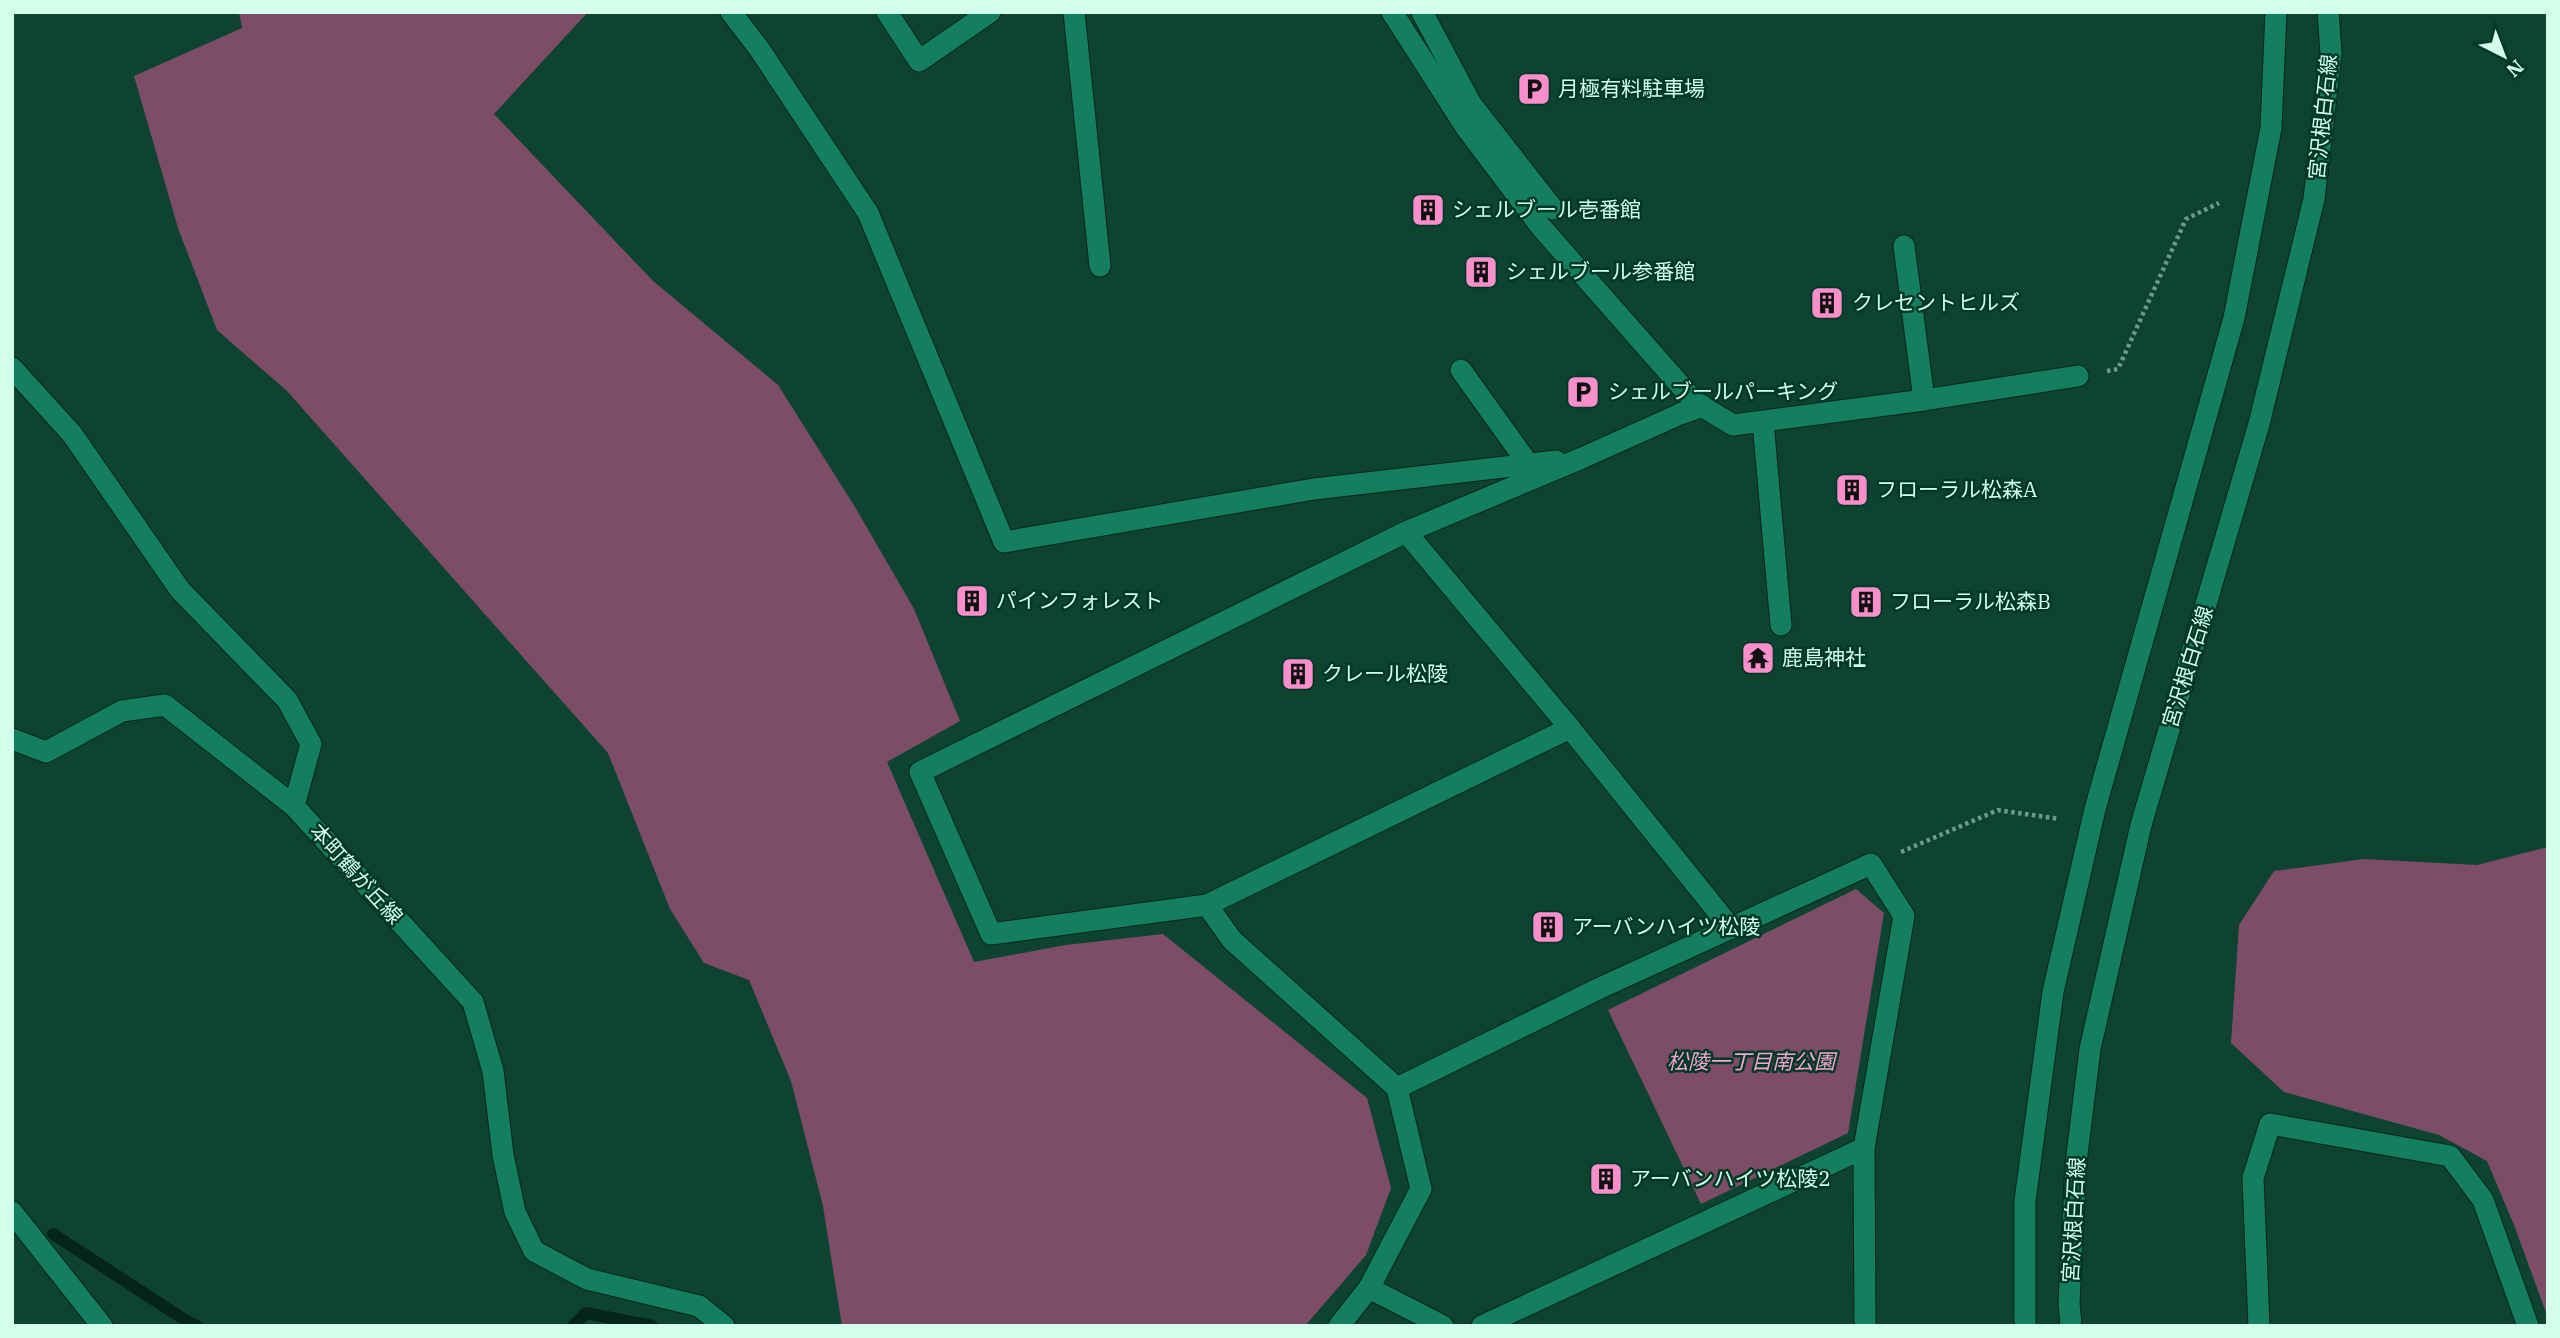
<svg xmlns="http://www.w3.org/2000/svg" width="2560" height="1338" font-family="'IBM Plex Serif','Noto Sans JP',serif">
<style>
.green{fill:#7d4d67}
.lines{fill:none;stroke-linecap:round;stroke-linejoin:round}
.stream{stroke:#06251a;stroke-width:12}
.lane-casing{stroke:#07261b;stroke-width:23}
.street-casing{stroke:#07261b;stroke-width:23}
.secondary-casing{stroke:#07261b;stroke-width:23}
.path{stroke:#6b9b89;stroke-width:4.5;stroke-dasharray:3.5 3.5;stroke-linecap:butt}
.lane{stroke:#147f5e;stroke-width:21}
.street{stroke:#147f5e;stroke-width:21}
.secondary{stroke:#147f5e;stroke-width:21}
.labels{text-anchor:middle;stroke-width:5;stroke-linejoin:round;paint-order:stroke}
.poi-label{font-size:21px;fill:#d2feeb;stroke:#003827;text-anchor:start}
.street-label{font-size:21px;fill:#d2feeb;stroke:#003827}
.park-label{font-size:21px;font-style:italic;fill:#f6a5d0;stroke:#003827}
</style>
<rect width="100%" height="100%" fill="#0e4331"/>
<!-- green -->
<g class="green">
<polygon points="239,12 588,12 494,114 653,281 778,385 855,507 914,609 960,721 887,762 974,962 1066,945 1163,934 1367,1098 1391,1188 1366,1255 1305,1326 842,1326 823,1206 791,1081 749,980 704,963 670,909 608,753 287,391 217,330 178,228 134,76 242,28"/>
<polygon points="2548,847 2548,1318 2514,1225 2487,1161 2439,1135 2284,1092 2231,1043 2239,925 2274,871 2364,859 2477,865"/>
<polygon points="1856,889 1884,913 1848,1133 1701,1204 1608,1010"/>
</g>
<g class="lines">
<!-- stream -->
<g class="stream">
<polyline points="53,1234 185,1320 197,1326"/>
<polyline points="573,1326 586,1313 652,1326"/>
</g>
<defs>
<g id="lane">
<polyline points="1422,12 1471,104 1553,209"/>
<polyline points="1461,370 1529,465"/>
<polyline points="1763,422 1781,625"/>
</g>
<g id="street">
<polyline points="731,12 760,50 868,213 1004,542 1314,489 1556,461"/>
<polyline points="887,12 919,61 990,12"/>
<polyline points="1074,12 1100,266"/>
<polyline points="1392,12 1467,129 1541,227 1695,402 1733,425 1924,400 2078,376"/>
<polyline points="1904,246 1924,400"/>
<polyline points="12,368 72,434 180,590 287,700 311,744 294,806 473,1002 493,1071 503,1155 515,1212 534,1251 587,1279 699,1306 724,1326"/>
<polyline points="1703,406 1680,414 1582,458 1406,532 920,772 991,934 1207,905 1570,728 1731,928"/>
<polyline points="1406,532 1570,728"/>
<polyline points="12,739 46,752 122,711 165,705 294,806"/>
<polyline points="1207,905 1232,940 1397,1088 1421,1189 1369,1288 1339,1326"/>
<polyline points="1397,1088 1600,988 1871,864 1904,916 1864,1148 1865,1326"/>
<polyline points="1369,1288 1443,1326"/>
<polyline points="1482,1326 1864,1148"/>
<polyline points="2259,1326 2253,1178 2270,1124 2450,1156 2483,1200 2528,1326"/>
</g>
<g id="secondary">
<polyline points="12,1212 102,1326"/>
<polyline points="2025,1326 2025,1201 2053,992 2095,809 2234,318 2271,128 2276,12"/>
<polyline points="2071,1326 2069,1303 2076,1163 2090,1049 2141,825 2259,424 2314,199 2331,53 2328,12"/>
</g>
</defs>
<!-- lane casing -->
<use href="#lane" class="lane-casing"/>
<!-- street casing -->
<use href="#street" class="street-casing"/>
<!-- secondary casing -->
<use href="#secondary" class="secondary-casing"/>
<!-- path -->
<g class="path">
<polyline points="2107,371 2118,369 2186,219 2219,203"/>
<polyline points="1901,852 1998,810 2059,819"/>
</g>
<!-- lane -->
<use href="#lane" class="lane"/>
<!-- street -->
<use href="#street" class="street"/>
<!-- secondary -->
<use href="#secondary" class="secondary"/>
</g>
<!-- icons -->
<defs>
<symbol id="parking-square" viewBox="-11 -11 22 22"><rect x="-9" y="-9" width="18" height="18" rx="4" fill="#f98fca" stroke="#003827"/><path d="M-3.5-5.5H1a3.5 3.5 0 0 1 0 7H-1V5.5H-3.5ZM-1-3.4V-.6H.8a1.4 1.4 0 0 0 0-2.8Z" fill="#111"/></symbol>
<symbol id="building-square" viewBox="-11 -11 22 22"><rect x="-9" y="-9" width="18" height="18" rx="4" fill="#f98fca" stroke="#003827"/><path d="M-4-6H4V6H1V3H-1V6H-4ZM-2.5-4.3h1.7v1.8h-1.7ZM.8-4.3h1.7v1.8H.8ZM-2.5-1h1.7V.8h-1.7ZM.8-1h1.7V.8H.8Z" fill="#111"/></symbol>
<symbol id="temple-square" viewBox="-11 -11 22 22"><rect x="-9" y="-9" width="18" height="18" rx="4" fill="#f98fca" stroke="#003827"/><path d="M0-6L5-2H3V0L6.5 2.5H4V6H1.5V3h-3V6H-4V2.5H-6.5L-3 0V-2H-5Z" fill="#111"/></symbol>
</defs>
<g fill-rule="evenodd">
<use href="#parking-square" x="1515" y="70" width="38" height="38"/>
<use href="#building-square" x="1409" y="191" width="38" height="38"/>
<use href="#building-square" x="1462" y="253" width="38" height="38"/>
<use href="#building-square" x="1808" y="284" width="38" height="38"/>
<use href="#parking-square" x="1564" y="373" width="38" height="38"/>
<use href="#building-square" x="1833" y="471" width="38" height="38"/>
<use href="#building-square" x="953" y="582" width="38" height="38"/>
<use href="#building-square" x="1847" y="583" width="38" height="38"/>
<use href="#temple-square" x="1739" y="639" width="38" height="38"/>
<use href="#building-square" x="1279" y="655" width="38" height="38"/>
<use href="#building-square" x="1529" y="908" width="38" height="38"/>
<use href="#building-square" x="1587" y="1160" width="38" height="38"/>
</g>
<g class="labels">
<!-- poi labels -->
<g class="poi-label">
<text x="1558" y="96">月極有料駐車場</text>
<text x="1452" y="217">シェルブール壱番館</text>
<text x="1506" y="279">シェルブール参番館</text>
<text x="1852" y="310">クレセントヒルズ</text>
<text x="1608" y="399">シェルブールパーキング</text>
<text x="1876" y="497">フローラル松森A</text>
<text x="996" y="608">パインフォレスト</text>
<text x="1890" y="609">フローラル松森B</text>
<text x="1782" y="665">鹿島神社</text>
<text x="1322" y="681">クレール松陵</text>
<text x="1572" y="934">アーバンハイツ松陵</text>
<text x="1630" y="1186">アーバンハイツ松陵2</text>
</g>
<!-- street labels -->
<g class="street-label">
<text transform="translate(2323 117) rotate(-84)" y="7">宮沢根白石線</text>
<text transform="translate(2188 667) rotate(-73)" y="7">宮沢根白石線</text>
<text transform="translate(356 874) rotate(48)" y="7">本町鶴が丘線</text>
<text transform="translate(2074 1220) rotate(-87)" y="7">宮沢根白石線</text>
</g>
<!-- park labels -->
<g class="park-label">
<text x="1751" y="1069">松陵一丁目南公園</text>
</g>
</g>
<!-- border -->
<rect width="2560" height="1338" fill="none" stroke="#d2feeb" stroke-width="28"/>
<!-- north arrow -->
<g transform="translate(2504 56) rotate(138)" stroke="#003827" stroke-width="5" paint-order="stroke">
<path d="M0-5L12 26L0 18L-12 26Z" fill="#d2feeb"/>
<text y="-10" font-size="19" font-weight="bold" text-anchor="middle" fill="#d2feeb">N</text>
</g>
</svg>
